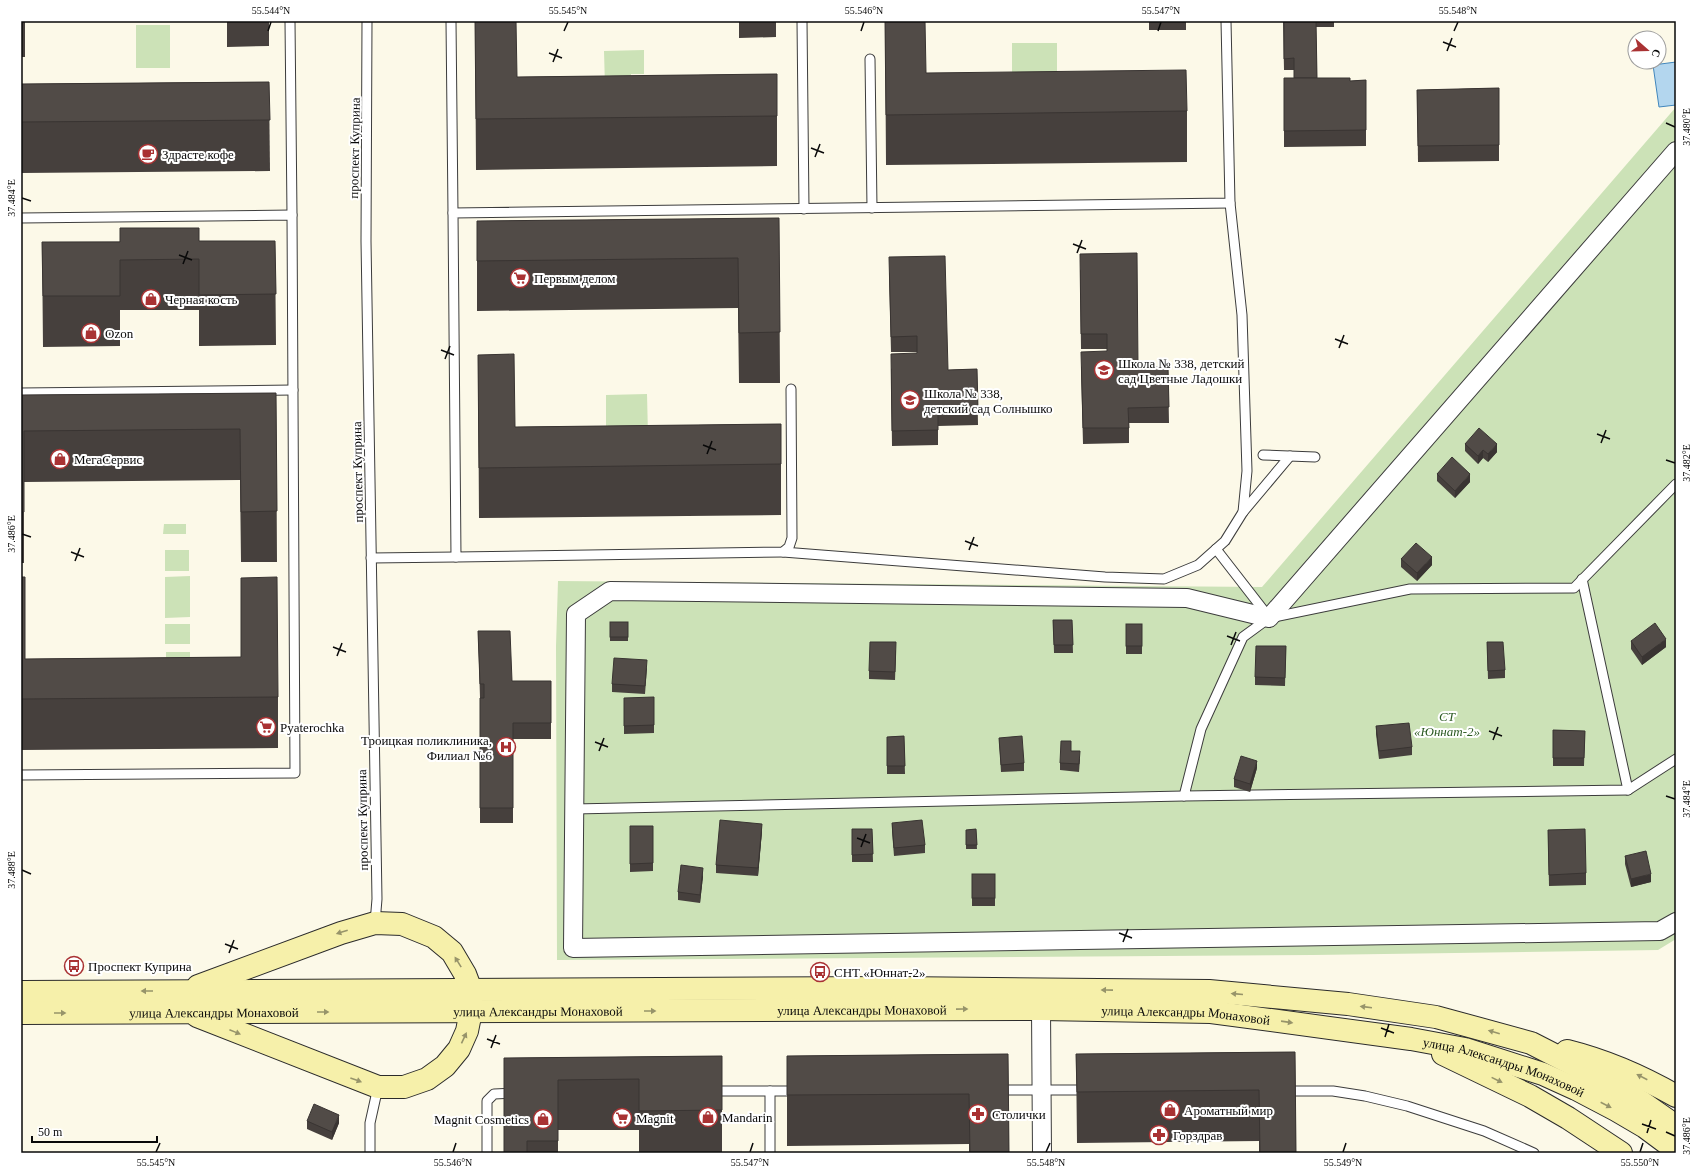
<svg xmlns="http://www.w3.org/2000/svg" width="1697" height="1174" font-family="'Times New Roman',serif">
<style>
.green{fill:#cce2b7}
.water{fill:#b3d6ee;stroke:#4287bd}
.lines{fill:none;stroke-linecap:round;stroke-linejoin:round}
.lane-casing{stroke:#3c3c3c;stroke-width:11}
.street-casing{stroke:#3c3c3c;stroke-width:20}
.secondary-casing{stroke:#2b2b2b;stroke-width:24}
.lane{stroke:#fff;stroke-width:9}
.street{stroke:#fff;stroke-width:18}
.secondary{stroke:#f6f0aa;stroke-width:22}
.wall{fill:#46403d}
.shaded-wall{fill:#393432}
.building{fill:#514b47;stroke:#393432}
.oneway{fill:#97946a}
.ticks{fill:none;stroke:#090909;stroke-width:1.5}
.labels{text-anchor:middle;stroke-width:4;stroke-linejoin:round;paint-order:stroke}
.street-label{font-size:13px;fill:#090909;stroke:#fff}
.poi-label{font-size:13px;fill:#090909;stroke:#fff;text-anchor:start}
.park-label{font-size:13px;font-style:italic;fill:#2b5922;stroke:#fff}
.neatline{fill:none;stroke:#090909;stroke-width:1.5}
.ticks-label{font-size:10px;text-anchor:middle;fill:#090909}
</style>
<rect width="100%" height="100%" fill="#fcf9e8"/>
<!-- green -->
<g class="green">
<rect x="136" y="25" width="34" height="43"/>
<polygon points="1012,43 1057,43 1057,82 1012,83"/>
<polygon points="644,50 644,74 631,74 631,87 605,87 604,51"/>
<polygon points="1676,107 1676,939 1658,950 1313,955 557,960 556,646 558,581 1262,587"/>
<polygon points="647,394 648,435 606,435 606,395"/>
<polygon points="164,524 186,524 186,534 163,534"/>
<rect x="165" y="550" width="24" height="21"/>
<polygon points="190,576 190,617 165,618 165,577"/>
<rect x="165" y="624" width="25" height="20"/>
<rect x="166" y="652" width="24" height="28"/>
</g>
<!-- water -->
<polygon class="water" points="1676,62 1676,105 1659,107 1653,65"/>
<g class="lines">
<defs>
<g id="lane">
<polyline points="290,21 292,215"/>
<polyline points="367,21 366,241 377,899 375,923"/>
<polyline points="451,21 453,213"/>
<polyline points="802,21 804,209"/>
<polyline points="870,59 872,208"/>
<polyline points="21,218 292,215 295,773 21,775"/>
<polyline points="791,389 792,538 789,547 783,552 456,557 453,213 1230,203 1226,21"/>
<polyline points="21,393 293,390"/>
<polyline points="1263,455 1315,457"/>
<polyline points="1676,484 1574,588 1410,589 1269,618 1243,637 1201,729 1184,796 1628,790 1676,759"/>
<polyline points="1243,512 1290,456"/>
<polyline points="1216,549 1268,616"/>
<polyline points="783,552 1105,577 1164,579 1198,565 1225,541 1243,512 1247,471 1242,315 1230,203"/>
<polyline points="371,558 456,557"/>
<polyline points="1582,579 1628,790"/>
<polyline points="574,809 1184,796"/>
<polyline points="996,1090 1087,1090"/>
<polyline points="711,1091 770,1091"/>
<polyline points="1284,1091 1333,1091 1365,1096 1407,1106 1484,1131 1534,1153"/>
<polyline points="370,1153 370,1123 378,1087"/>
<polyline points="487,1153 487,1101 494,1094 515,1093"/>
<polyline points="770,1153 770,1091 799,1091"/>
</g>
<g id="street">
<polyline points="1676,151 1269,618 1187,598 610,591 576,614 573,948 1660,931 1676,922"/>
<polyline points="1041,1009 1042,1153"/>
</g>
<g id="secondary">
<polyline points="21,992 897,988 1209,991 1348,1004 1436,1017 1531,1043 1613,1085 1643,1103 1676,1126"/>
<path id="s1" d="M21,1013L1041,1009L1211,1012L1411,1039L1465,1049L1543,1074L1576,1089L1616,1110L1645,1127L1676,1150"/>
<polyline points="197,1016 378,1087 404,1087 427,1079 445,1066 459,1049 467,1031 471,1011 471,990 465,974 452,952 434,937 402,924 375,923 341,933 198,986"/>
<path d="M1567,1051C1607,1061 1641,1076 1676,1096"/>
<polyline points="1443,1054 1530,1096 1568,1118 1621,1153"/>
</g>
</defs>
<!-- lane casing -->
<use href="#lane" class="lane-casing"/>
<!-- street casing -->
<use href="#street" class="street-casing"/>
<!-- secondary casing -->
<use href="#secondary" class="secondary-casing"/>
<!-- lane -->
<use href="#lane" class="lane"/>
<!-- street -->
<use href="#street" class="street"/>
<!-- secondary -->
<use href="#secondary" class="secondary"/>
</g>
<!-- wall -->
<g class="wall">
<rect x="21" y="21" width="4" height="36"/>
<polygon points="227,21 269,21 269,46 227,47"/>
<polygon points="475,21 517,77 777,74 777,166 476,170"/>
<polygon points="739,21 776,21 776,37 739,38"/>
<polygon points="885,21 926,73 1187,111 1187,162 886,165"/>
<rect x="1149" y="21" width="37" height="9"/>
<polygon points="1283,21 1334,21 1334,27 1316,27 1317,78 1350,81 1366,80 1366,146 1284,147 1284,78 1294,78 1294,70 1284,70"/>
<polygon points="269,82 270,171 21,173 21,84"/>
<polygon points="1499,88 1499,161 1418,162 1417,90"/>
<polygon points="779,218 780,383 739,383 738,308 477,311 477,221"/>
<polygon points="275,241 276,345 199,346 199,310 120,310 120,346 43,347 42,242"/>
<polygon points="1080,269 1138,367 1168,367 1169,423 1129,423 1129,443 1083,444 1081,367 1107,351 1107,349 1081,349"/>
<polygon points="889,272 948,370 977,369 978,425 938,426 938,445 892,446 891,369 917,353 917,352 891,352"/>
<polygon points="478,355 515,427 781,424 781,515 479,518"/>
<polygon points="276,393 277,562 241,562 240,480 24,482 24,563 21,563 21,395"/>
<polygon points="1465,444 1497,452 1488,462 1483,458 1478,464 1465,451"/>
<polygon points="1437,474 1470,482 1455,498 1437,481"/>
<polygon points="1401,559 1432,565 1417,581 1401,567"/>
<polygon points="21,577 25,659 241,657 241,578 278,697 278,748 21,750"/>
<polygon points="1053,620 1072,620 1073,653 1054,653"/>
<rect x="610" y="622" width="18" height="19"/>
<rect x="1126" y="624" width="16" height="30"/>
<polygon points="478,631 512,681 551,681 551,739 513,739 513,823 480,823 480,698"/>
<polygon points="1631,641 1666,647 1642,665 1631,649"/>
<polygon points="1487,642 1505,670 1505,678 1488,679"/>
<polygon points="1286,646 1285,686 1255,685 1255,677"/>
<polygon points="896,650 895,680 869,679 869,671"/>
<polygon points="647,668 645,694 612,692 612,684"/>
<polygon points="624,698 654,725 654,733 624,734"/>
<polygon points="1376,726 1412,747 1412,755 1379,759 1376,734"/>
<polygon points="1553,730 1585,731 1584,766 1553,766"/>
<polygon points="904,736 905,774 887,774 887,737"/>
<polygon points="999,738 1024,763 1024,771 1001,772"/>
<polygon points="1071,751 1080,759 1079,772 1060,770 1060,763"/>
<polygon points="1257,768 1250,792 1234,787 1234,779"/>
<polygon points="892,823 925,845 925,853 894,856 892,831"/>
<polygon points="630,826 653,863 653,871 630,872"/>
<polygon points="852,829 872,829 873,862 852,862"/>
<polygon points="976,829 977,849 966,849 966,830"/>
<polygon points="1548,830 1586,873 1586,885 1549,886"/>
<polygon points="762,831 758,876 716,873 716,865"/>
<polygon points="1625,856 1651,882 1631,887 1625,864"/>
<polygon points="972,874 995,898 995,906 972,906"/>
<polygon points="703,876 700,903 678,900 678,892"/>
<polygon points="1295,1052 1296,1153 1259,1153 1259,1141 1077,1143 1076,1054"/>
<polygon points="1008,1054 1009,1153 969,1153 969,1144 787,1146 787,1056"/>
<polygon points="722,1056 722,1153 639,1153 639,1130 558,1130 558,1153 504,1153 504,1058"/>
<polygon points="307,1121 339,1123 332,1140 307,1129"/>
</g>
<!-- shaded-wall -->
<g class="shaded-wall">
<polygon points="1497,444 1497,452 1488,462 1488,454"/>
<polygon points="1483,450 1483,458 1478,464 1478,456"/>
<polygon points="1470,474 1470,482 1455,498 1455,491"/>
<polygon points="1432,557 1432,565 1417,581 1417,573"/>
<polygon points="1666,639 1666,647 1642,665 1642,657"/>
<polygon points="1257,761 1257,768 1250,792 1250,784"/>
<polygon points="762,824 762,831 758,876 758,868"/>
<polygon points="703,868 703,876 700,903 700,895"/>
<polygon points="1651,874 1651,882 1631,887 1631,879"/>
<polygon points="339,1115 339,1123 332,1140 332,1132"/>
</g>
<!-- building -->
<g class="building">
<polygon points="475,21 516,21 517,77 777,74 777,116 476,119"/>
<polygon points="885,21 925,21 926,73 1186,70 1187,111 886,115"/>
<polygon points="1284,21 1316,21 1317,78 1294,78 1294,58 1284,59"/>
<polygon points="1284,78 1350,78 1350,81 1366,80 1366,130 1284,131"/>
<polygon points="269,82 270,120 21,122 21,84"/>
<polygon points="1499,88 1499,145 1418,146 1417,90"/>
<polygon points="779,218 780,332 739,333 738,258 477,261 477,221"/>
<polygon points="120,228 199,228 199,241 275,241 276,294 199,295 199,259 120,260 120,296 43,296 42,242 120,242"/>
<polygon points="1137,253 1138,367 1168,367 1169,407 1128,408 1129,428 1083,428 1081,352 1107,351 1107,334 1081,334 1080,254"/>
<polygon points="945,256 948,370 977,369 978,410 938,411 938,430 892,431 891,354 917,353 917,336 891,337 889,257"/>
<polygon points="514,354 515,427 781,424 781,464 479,468 478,355"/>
<polygon points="276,393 277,511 241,512 240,429 24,431 24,512 21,512 21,395"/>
<polygon points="1479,428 1497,444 1488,454 1483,450 1478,456 1465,444"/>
<polygon points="1452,457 1470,474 1455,491 1437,474"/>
<polygon points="1416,543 1432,557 1417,573 1401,559"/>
<polygon points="21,577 25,577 25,659 241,657 241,578 277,577 278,697 21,699"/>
<polygon points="1053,620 1072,620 1073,645 1054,645"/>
<rect x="610" y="622" width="18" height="15"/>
<polygon points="1655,623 1666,639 1642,657 1631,641"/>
<rect x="1126" y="624" width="16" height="22"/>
<polygon points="478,631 510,631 512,681 551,681 551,723 513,723 513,808 480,808 480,698 484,698 484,684 480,684"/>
<polygon points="870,642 896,642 895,672 869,671"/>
<polygon points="1487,642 1503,642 1505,670 1488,671"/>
<polygon points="1256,646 1286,646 1285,678 1255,677"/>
<polygon points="614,658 647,660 645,686 612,684"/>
<polygon points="654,697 654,725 624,726 624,698"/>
<polygon points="1409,723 1412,747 1379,751 1376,726"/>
<polygon points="1553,730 1585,731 1584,758 1553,758"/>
<polygon points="904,736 905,766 887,766 887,737"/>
<polygon points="1022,736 1024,763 1001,765 999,738"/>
<polygon points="1061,741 1071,741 1071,751 1080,751 1079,764 1060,763"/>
<polygon points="1241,756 1257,761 1250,784 1234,779"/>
<polygon points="720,820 762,824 758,868 716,865"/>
<polygon points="922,820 925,845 894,848 892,823"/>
<polygon points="630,826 653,826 653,863 630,864"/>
<polygon points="852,829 872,829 873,854 852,855"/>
<polygon points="976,829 977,845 966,845 966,830"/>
<polygon points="1585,829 1586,873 1549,875 1548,830"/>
<polygon points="1646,851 1651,874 1631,879 1625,856"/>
<polygon points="681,865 703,868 700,895 678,892"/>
<rect x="972" y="874" width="23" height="24"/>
<polygon points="1295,1052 1296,1153 1260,1153 1259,1090 1077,1092 1076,1054"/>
<polygon points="1008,1054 1009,1153 970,1153 969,1094 787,1095 787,1056"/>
<polygon points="722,1056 722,1110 639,1111 639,1079 558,1080 558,1141 527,1141 527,1153 504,1153 504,1058"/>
<polygon points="314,1104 339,1115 332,1132 307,1121"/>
</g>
<!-- one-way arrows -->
<defs><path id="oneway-solid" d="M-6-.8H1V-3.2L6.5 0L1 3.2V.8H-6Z"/></defs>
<g class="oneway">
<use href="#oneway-solid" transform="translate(342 932) rotate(162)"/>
<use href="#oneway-solid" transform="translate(458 962) rotate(-122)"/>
<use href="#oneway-solid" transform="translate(1107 990) rotate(-179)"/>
<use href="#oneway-solid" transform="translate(147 991) rotate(180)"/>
<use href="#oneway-solid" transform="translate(1237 994) rotate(-175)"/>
<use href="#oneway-solid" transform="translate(1366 1007) rotate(-173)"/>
<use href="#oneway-solid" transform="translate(962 1009) rotate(-1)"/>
<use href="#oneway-solid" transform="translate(650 1011)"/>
<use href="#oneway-solid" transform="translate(323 1012)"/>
<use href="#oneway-solid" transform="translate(60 1013)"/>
<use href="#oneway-solid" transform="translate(1287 1022) rotate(8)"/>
<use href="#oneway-solid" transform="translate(235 1032) rotate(22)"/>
<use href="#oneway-solid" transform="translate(1494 1032) rotate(-164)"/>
<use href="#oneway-solid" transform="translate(464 1038) rotate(-65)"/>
<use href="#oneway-solid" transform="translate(1642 1077) rotate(-153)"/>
<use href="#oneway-solid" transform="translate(356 1080) rotate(20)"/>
<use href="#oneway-solid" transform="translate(1497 1080) rotate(26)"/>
<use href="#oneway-solid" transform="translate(1606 1105) rotate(27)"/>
</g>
<!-- ticks -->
<path class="ticks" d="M268,31L271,22M564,31L568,22M861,31L864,22M1158,31L1161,22M1454,31L1458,22M1443,42L1456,47M1447,51L1452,38M549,53L562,58M553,62L558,49M1666,123L1675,127M811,148L824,153M815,157L820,144M22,198L31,201M1073,244L1086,249M1077,253L1082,240M179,255L192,260M183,264L188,251M1335,339L1348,344M1339,348L1344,335M441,350L454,355M445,359L450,346M1597,434L1610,439M1601,443L1606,430M703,445L716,450M707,454L712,441M1666,460L1675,463M22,534L31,537M965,541L978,546M969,550L974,537M71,552L84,557M75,561L80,548M1227,636L1240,641M1231,645L1236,632M333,647L346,652M337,656L342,643M1489,731L1502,736M1493,740L1498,727M595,742L608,747M599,751L604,738M1666,796L1675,799M857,838L870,843M861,847L866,834M22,870L31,874M1119,933L1132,938M1123,942L1128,929M225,944L238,949M229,953L234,940M1381,1028L1394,1033M1385,1037L1389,1024M487,1039L500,1044M491,1048L496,1035M1642,1124L1656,1129M1666,1132L1675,1136M1647,1133L1651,1120M156,1152L160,1143M453,1152L456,1143M750,1152L753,1143M1046,1152L1050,1143M1343,1152L1346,1143M1640,1152L1643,1143"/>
<!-- icons -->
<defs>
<symbol id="cafe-ring" viewBox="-11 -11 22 22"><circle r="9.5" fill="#fff" stroke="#a93233" stroke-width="1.5"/><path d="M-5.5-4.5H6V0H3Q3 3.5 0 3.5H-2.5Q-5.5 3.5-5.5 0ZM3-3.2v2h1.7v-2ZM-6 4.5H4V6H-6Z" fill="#a93233"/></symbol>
<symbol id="supermarket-ring" viewBox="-11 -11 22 22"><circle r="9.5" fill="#fff" stroke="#a93233" stroke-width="1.5"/><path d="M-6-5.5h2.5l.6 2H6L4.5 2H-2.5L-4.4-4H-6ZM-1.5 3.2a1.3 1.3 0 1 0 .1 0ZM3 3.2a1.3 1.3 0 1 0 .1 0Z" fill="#a93233"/></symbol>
<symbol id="shop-ring" viewBox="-11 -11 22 22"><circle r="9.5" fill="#fff" stroke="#a93233" stroke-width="1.5"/><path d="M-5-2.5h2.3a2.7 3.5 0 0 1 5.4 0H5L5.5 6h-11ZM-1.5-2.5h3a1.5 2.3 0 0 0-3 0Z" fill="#a93233"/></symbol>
<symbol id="school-ring" viewBox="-11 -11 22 22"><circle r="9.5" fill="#fff" stroke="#a93233" stroke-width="1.5"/><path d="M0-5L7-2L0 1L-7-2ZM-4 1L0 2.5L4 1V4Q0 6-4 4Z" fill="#a93233"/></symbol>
<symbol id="hospital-ring" viewBox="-11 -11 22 22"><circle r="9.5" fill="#fff" stroke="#a93233" stroke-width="1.5"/><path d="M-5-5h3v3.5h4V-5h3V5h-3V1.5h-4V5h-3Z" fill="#a93233"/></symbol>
<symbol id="bus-ring" viewBox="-11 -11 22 22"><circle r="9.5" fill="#fff" stroke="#a93233" stroke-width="1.5"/><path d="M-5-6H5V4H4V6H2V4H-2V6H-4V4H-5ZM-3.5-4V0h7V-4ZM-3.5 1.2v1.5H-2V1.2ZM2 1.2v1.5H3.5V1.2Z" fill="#a93233"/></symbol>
<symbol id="pharmacy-ring" viewBox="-11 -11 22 22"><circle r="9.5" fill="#fff" stroke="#a93233" stroke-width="1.5"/><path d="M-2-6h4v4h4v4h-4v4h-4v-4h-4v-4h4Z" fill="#a93233"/></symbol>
</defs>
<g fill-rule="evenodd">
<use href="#cafe-ring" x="137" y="143" width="22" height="22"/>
<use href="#supermarket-ring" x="509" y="267" width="22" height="22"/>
<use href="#shop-ring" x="140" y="288" width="22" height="22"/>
<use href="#shop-ring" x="80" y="322" width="22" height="22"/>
<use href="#school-ring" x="1093" y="359" width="22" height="22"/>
<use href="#school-ring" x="899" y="389" width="22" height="22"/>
<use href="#shop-ring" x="49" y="448" width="22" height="22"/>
<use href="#supermarket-ring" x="255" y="716" width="22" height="22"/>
<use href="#hospital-ring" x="495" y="736" width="22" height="22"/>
<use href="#bus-ring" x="63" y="955" width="22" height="22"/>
<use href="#bus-ring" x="809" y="961" width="22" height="22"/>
<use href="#shop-ring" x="1159" y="1099" width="22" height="22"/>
<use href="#pharmacy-ring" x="967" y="1103" width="22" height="22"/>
<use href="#shop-ring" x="697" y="1106" width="22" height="22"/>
<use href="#supermarket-ring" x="611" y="1107" width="22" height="22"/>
<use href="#shop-ring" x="532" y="1108" width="22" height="22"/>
<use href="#pharmacy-ring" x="1148" y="1124" width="22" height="22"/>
</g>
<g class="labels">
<!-- street labels -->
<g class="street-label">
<text transform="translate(354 148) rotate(-89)" y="5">проспект Куприна</text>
<text transform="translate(357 472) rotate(-91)" y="5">проспект Куприна</text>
<text transform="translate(362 820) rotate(-91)" y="5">проспект Куприна</text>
<text dy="5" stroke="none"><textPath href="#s1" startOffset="841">улица Александры Монаховой</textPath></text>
<text dy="5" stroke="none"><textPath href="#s1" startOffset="517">улица Александры Монаховой</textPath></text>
<text dy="5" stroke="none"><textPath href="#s1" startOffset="193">улица Александры Монаховой</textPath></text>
<text dy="5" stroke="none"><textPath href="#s1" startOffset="1165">улица Александры Монаховой</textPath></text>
<text dy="5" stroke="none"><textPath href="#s1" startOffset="1489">улица Александры Монаховой</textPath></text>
</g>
<!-- poi labels -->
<g class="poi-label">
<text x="162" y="159">Здрасте кофе</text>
<text x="534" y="283">Первым делом</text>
<text x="165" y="304">Черная кость</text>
<text x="105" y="338">Ozon</text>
<text x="1118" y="368">Школа № 338, детский<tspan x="1118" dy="15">сад Цветные Ладошки</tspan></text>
<text x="924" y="398">Школа № 338,<tspan x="924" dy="15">детский сад Солнышко</tspan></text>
<text x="74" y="464">МегаСервис</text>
<text x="280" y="732">Pyaterochka</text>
<text x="492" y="745" text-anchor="end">Троицкая поликлиника,<tspan x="492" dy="15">Филиал №6</tspan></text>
<text x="88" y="971">Проспект Куприна</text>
<text x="834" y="977">СНТ «Юннат-2»</text>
<text x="1184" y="1115">Ароматный мир</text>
<text x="992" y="1119">Столички</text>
<text x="722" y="1122">Mandarin</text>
<text x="636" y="1123">Magnit</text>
<text x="529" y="1124" text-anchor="end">Magnit Cosmetics</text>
<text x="1173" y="1140">Горздрав</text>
</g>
<!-- park labels -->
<g class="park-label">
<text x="1447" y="721">СТ<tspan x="1447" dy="15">«Юннат-2»</tspan></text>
</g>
</g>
<!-- border -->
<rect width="1697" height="1174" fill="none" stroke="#ffffff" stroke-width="44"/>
<!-- north arrow -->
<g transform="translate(1647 50) rotate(110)"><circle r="19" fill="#ffffff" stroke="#9d9d9d"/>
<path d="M0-3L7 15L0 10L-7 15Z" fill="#a93233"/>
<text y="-6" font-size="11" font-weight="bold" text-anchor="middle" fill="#090909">С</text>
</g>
<!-- scale -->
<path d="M32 1136v6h125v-6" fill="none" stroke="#090909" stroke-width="2"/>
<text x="38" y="1136" font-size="12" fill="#090909" stroke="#ffffff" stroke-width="3" paint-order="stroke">50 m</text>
<rect x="22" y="22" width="1653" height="1130" class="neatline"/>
<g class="ticks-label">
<text x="271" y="14">55.544°N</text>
<text x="568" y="14">55.545°N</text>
<text x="864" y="14">55.546°N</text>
<text x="1161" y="14">55.547°N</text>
<text x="1458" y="14">55.548°N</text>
<text transform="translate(1686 127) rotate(-90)" y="4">37.480°E</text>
<text transform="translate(11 198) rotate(-90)" y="4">37.484°E</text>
<text transform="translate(1686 463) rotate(-90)" y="4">37.482°E</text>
<text transform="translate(11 534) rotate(-90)" y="4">37.486°E</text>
<text transform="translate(1686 799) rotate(-90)" y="4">37.484°E</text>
<text transform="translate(11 870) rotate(-90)" y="4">37.488°E</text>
<text transform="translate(1686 1136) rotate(-90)" y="4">37.486°E</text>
<text x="156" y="1166">55.545°N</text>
<text x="453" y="1166">55.546°N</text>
<text x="750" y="1166">55.547°N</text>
<text x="1046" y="1166">55.548°N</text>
<text x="1343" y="1166">55.549°N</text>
<text x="1640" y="1166">55.550°N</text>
</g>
</svg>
